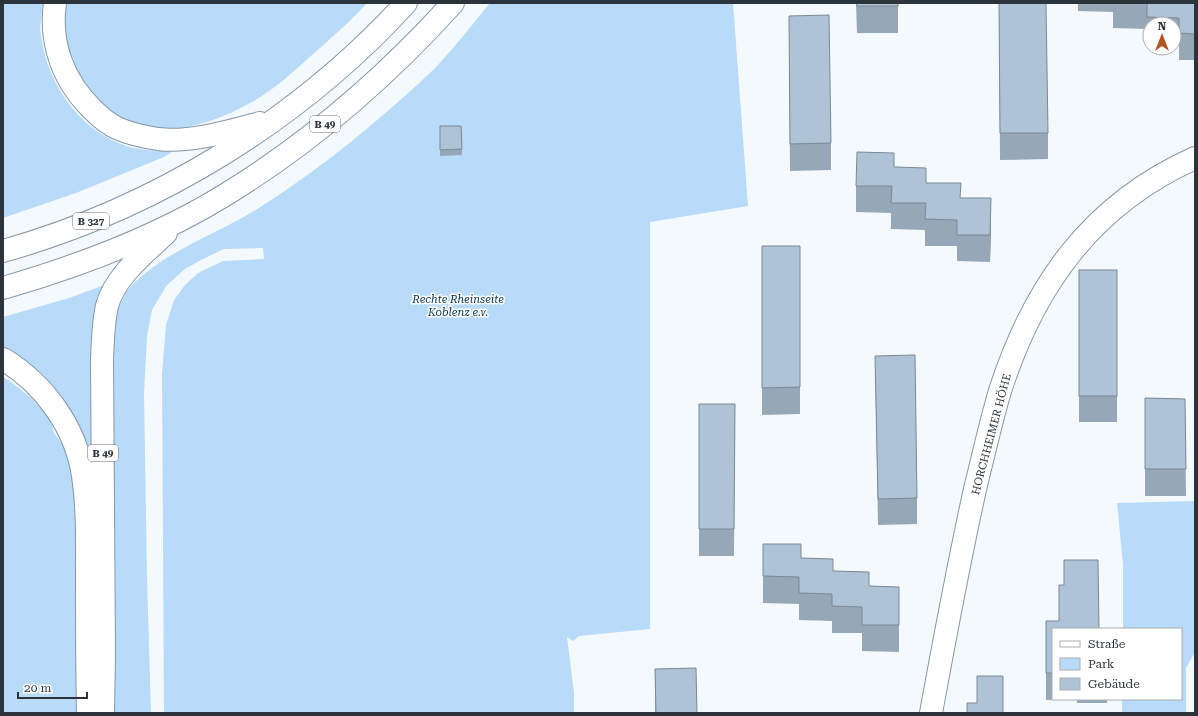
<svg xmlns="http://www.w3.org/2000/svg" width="1198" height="716" font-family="'Roboto Serif',serif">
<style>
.green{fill:#b8dbfa}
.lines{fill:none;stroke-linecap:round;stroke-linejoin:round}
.street-casing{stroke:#8397a8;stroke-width:24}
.highway-casing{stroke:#8397a8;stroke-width:24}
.street{stroke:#fff;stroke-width:22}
.highway{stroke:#fff;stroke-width:22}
.wall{fill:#96a8b8}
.shaded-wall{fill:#7a8896}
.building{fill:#afc3d6;stroke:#7a8896}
.labels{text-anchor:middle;stroke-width:3;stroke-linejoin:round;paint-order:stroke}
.shield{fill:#fff;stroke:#6b7176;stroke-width:1}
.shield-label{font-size:10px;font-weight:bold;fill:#2c343b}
.park-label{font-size:11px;font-style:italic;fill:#073657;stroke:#fff}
.street-label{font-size:11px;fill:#2c343b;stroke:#fff}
</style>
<rect width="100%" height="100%" fill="#f4f9fd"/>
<!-- green -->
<g class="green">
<path d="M3,3H43C42,14 39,26 41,36C47,82 77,127 121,144C137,151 155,150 172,152L164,157L76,193L3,218Z"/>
<path d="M64,3H367C350,22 331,38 312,55C293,72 273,91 250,103C221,120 176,135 143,127C126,123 111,114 99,102C92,95 70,66 68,57C63,42 63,19 64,3Z"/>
<path d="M490,3H733L748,206L650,222V629L579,636L573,641L567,637L574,693V713H164L162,374L166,325L174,300L185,285L198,273L223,261L264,259L263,248L224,249L201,260L185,269L166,286L152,310L147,336L144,393L147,578L151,713H109L111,355C114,329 115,301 135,282C172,247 223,232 265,204C324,166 380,120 431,72C452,51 471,26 490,3Z"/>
<polygon points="107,284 97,308 93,326 93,447 85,448 3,348 3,317 69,298"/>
<polygon points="3,377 10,381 31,398 50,417 54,433 63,445 71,469 79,500 80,713 3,713"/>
<polygon points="1195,501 1195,652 1186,668 1186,713 1122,713 1122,699 1181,699 1181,629 1123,629 1123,564 1117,503"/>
</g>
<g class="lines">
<defs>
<path id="street" d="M931,713C945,637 959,560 976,485C984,453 991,421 1000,391C1034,285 1092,204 1195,158"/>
<g id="highway">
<path d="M55,3C49,44 64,82 93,110C100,117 108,124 117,128C130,134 145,137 158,139C189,143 230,131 260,123"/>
<path d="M3,251C156,208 299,120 406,3"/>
<path d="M3,288C79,266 157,237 225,195C310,143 386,77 453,3"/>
<path d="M3,359C44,384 76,427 83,476C88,509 87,543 87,576C87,622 87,667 88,713"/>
<path d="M103,713L104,655L102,359C103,341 103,323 107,306C115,276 144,254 166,233"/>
</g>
</defs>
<!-- street casing -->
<use href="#street" class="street-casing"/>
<!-- highway casing -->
<use href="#highway" class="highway-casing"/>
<!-- street -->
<use href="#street" class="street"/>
<!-- highway -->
<use href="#highway" class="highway"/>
</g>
<!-- wall -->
<g class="wall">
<polygon points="856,3 898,3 898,33 857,33"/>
<polygon points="999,3 1048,133 1048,159 1000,160"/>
<polygon points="1078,3 1195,3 1195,60 1179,60 1179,45 1174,45 1174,24 1150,24 1150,44 1147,44 1147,29 1113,28 1113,12 1078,11"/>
<polygon points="789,16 831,143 831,170 790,171"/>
<polygon points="440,126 461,126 462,155 440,156"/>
<polygon points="894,168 961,198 991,225 990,262 957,261 957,246 925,246 925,230 891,229 891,213 856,212 856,186"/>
<polygon points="762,246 800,246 800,414 762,415"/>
<rect x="1079" y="270" width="38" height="152"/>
<polygon points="875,356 917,498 917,524 878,525"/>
<polygon points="1145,398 1185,399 1186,496 1145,496"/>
<polygon points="699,404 735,404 734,556 699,556"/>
<polygon points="801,558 869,586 899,614 899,652 862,651 862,633 832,633 832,621 799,620 799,604 763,603 763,576"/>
<polygon points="1059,585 1099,629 1053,629 1053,699 1107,699 1107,703 1077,703 1077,699 1046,700 1046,621 1059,621"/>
<polygon points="655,669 697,713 655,713"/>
</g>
<!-- shaded-wall -->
<polygon class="shaded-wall" points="991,198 991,225 990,262 990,235"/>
<!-- building -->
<g class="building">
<rect x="857" y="3" width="41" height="3"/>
<polygon points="999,3 1046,3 1048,133 1000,133"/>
<polygon points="1147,3 1195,3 1195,34 1179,33 1179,18 1147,17"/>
<polygon points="829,15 831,143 790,144 789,16"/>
<polygon points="440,126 461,126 462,149 440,150"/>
<polygon points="857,152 894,153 894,167 926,168 926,183 961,183 960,198 991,198 990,235 957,235 957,220 925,219 926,203 891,203 892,186 856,186"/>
<polygon points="762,246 800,246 800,387 762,388"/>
<rect x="1079" y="270" width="38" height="126"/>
<polygon points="915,355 917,498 878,499 875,356"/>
<polygon points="1145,398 1185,399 1186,469 1145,469"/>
<polygon points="699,404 735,404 734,529 699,529"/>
<polygon points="763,544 801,544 801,558 833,559 833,571 869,572 869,586 899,587 899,625 862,625 862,607 832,606 832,594 799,593 799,577 763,576"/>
<polygon points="1064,560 1098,560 1099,629 1053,629 1053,673 1046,673 1046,621 1059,621 1059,585 1064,585"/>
<polygon points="696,668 697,713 656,713 655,669"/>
<polygon points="977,676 1003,676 1003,713 967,713 967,703 977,703"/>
</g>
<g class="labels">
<!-- shield labels -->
<g class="shield">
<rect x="310" y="116" width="30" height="16" rx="3"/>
<rect x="73" y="213" width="36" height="16" rx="3"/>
<rect x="88" y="445" width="30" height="16" rx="3"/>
</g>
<g class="shield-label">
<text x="325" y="128">B 49</text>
<text x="91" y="225">B 327</text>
<text x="103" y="457">B 49</text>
</g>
<!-- park labels -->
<g class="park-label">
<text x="458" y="303">Rechte Rheinseite<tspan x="458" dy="13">Koblenz e.v.</tspan></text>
</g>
<!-- street labels -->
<g class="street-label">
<text transform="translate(991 434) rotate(-75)" y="4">HORCHHEIMER HÖHE</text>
</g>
</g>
<!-- border -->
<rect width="1198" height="716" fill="none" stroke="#2c343b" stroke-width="8"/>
<!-- legend -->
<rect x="1052" y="628" width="130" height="72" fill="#ffffff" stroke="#abaeb1"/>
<rect x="1060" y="641" width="20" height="6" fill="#ffffff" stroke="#abaeb1"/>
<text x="1088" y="648" font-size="12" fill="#2c343b">Straße</text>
<rect x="1060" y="658" width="20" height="12" fill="#b8dbfa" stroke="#abaeb1"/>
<text x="1088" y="668" font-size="12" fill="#2c343b">Park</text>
<rect x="1060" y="678" width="20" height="12" fill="#afc3d6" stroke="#abaeb1"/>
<text x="1088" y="688" font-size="12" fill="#2c343b">Gebäude</text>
<!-- north arrow -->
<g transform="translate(1162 36)"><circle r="19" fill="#ffffff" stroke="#abaeb1"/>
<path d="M0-3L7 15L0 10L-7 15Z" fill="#b6531d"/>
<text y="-6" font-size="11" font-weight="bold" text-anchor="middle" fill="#2c343b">N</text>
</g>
<!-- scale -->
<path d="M18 692v6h69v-6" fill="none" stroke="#2c343b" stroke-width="2"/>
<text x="24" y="692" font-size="12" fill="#2c343b" stroke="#ffffff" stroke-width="3" paint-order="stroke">20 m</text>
</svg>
